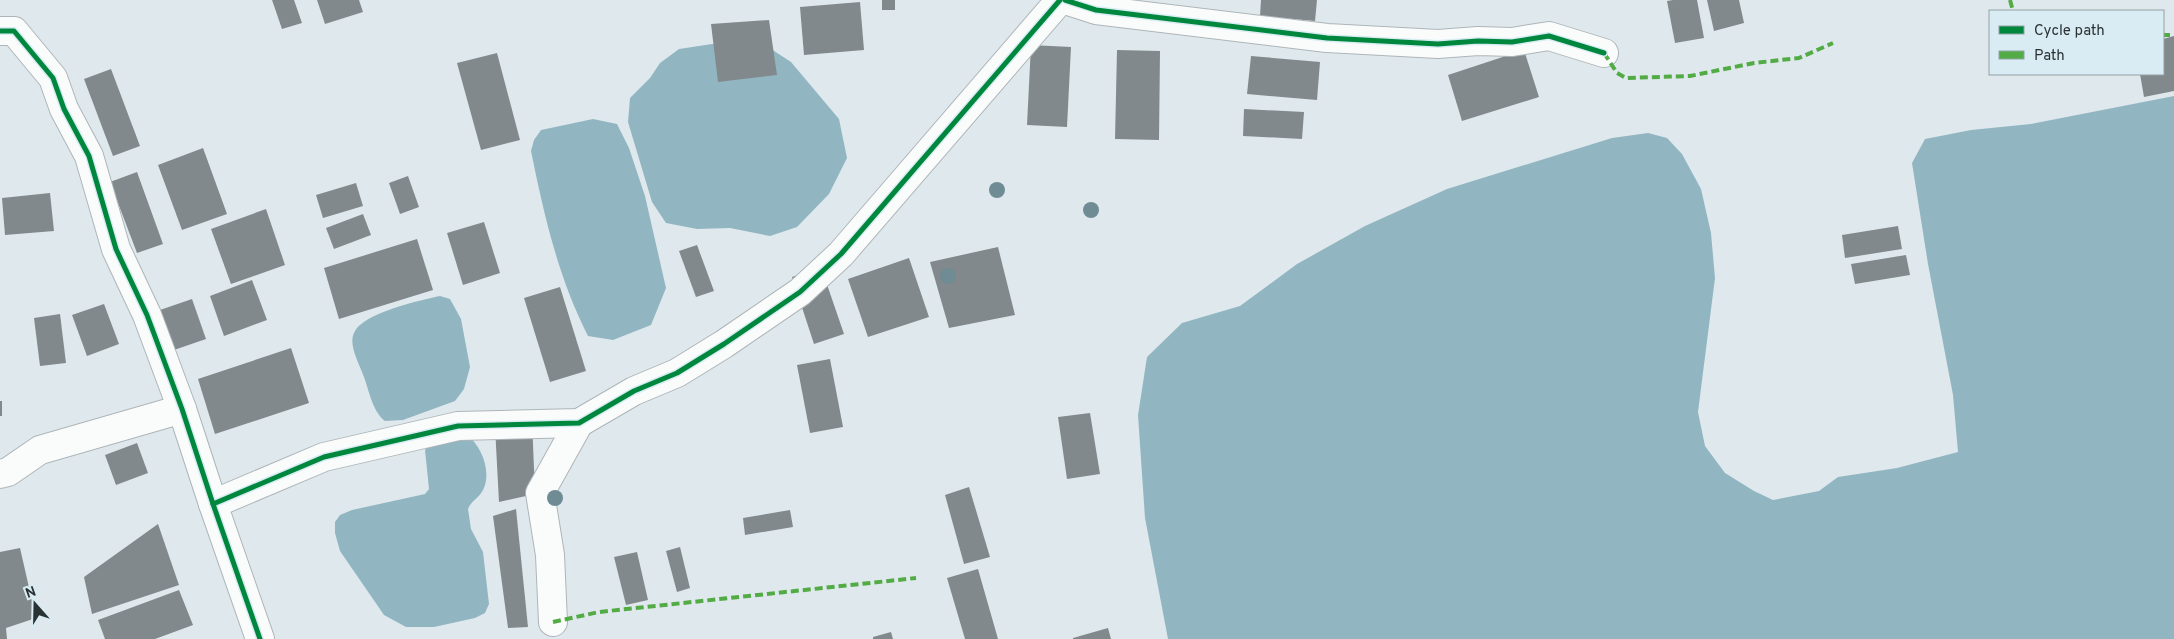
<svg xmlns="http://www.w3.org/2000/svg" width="2174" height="639" font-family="Overpass,sans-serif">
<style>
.water{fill:#91b6c2}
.building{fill:#82898c}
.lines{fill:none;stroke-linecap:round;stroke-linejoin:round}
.minor-casing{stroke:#aeb5b8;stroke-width:30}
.minor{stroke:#fafcfc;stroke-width:28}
.quiet{stroke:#53ab45;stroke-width:4;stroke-dasharray:8 4;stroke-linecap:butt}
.cycleway-casing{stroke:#d9ecf3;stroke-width:8}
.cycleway{stroke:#00873e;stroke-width:5}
.tree{fill:#6f8c94}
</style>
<rect width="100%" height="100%" fill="#dfe9ed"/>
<!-- water -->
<g class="water">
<polygon points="759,41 791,62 839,119 847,158 829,194 797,227 770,236 730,228 697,229 666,223 652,202 628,122 630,98 650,78 660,63 679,49 712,44"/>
<polygon points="2174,96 2174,639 1168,639 1145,518 1138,415 1147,357 1182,323 1240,306 1297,264 1365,226 1447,189 1612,138 1648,133 1667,138 1682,154 1701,189 1711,233 1715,278 1698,412 1705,446 1725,473 1754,491 1773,500 1819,491 1838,477 1897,468 1958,452 1953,395 1928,264 1912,163 1925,139 1971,130 2031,124"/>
<path d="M593,119L617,124L629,148L645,196L666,288L651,325L613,340L588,336C558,277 544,215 531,151L534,140L541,130Z"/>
<path d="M440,296L450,299L461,319L470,367L464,389L455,401L403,420L385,421C373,412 369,391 364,377C360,365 348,345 354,333C362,313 421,300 440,296Z"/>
<path d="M467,435C482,446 492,473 483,490C479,498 471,501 468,509L471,529L483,552L489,604L485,613L475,618L434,627H406L384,615L340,551L335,533V522L340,515L352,510L425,494L429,489L425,450L430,444Z"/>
</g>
<!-- building -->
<g class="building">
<polygon points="272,0 294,0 302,23 282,29"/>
<polygon points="317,0 359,0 363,12 325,24"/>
<rect x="882" y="0" width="13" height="10"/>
<polygon points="1261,0 1317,0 1315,21 1260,16"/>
<polygon points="1673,0 1697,0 1704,38 1675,43 1667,1"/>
<polygon points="1707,0 1739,0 1744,23 1714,31"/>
<polygon points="860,2 864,50 804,55 800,7"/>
<polygon points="769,20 777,75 718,82 711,24"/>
<polygon points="2174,36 2174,91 2144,97 2140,74 2163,74 2163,39"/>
<polygon points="1031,45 1071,47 1067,127 1027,125"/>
<polygon points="1117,50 1160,51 1159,140 1115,139"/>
<polygon points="1524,50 1539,97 1462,121 1448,75"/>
<polygon points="497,53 520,140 481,150 457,63"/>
<polygon points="1251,56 1320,62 1317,100 1247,94"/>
<polygon points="111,69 140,146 113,156 84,79"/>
<polygon points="1244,109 1304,112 1302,139 1243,136"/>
<polygon points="203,148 227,214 182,230 158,165"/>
<polygon points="137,172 163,244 137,253 110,182"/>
<polygon points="408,176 419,207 400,214 389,183"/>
<polygon points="356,183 363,206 323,218 316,195"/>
<polygon points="50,193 54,231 5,235 2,198"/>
<polygon points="266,209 285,265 231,284 211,229"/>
<polygon points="363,214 371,235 334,249 326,228"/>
<polygon points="484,222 500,273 463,285 447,233"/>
<polygon points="1898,226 1902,249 1845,258 1842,235"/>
<polygon points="417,239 433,290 339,319 324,268"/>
<polygon points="697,245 714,291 696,297 679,251"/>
<polygon points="998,247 1015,315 949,328 930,262"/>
<polygon points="1906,255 1910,275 1855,284 1851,264"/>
<polygon points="909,258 929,317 868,337 848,279"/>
<polygon points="821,267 844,334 814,344 792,277"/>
<polygon points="252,280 267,320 224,336 210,296"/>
<polygon points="560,287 586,371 550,382 524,298"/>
<polygon points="192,299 206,339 174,350 160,310"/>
<polygon points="104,304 119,344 87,356 72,315"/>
<polygon points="60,314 66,363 40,366 34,318"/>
<polygon points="291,348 309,403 215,434 198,379"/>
<polygon points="830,359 843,427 810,433 797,365"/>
<rect x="0" y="401" width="2" height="15"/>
<polygon points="1090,413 1100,474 1067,479 1058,417"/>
<polygon points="532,419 535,494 499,502 495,427"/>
<polygon points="137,443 148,473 116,485 105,455"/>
<polygon points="969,487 990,557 964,564 945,495"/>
<polygon points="516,509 528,627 508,628 493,516"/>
<polygon points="790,510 793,527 745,535 743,518"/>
<polygon points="158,524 179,585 92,614 84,577"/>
<polygon points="680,547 690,588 677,592 666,551"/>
<polygon points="20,548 36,618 6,628 7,639 0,639 0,552"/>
<polygon points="637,552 648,600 626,605 614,557"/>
<polygon points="978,569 998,639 965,639 947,578"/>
<polygon points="179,590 193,625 155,639 105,639 98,620"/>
<polygon points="1108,628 1111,639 1073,639 1073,638"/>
<polygon points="891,632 893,639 873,639 873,637"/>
</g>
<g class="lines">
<defs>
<g id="minor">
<polyline points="1065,0 1096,10 1327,38 1438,44 1478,41 1512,42 1549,36 1604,53"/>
<polyline points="0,31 14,31 53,78 64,109 89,156 116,249 147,315 182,409 213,504 260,639"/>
<polyline points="0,474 8,472 40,450 182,409"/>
<polyline points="213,504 324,457 458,426 579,423 634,391 677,373 724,344 800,292 841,254 1060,0"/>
<polyline points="553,622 550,555 540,493 579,423"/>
</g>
</defs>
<!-- minor casing -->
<use href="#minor" class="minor-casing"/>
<!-- minor -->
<use href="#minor" class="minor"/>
<!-- quiet -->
<g class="quiet">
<polyline points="2010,0 2013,11"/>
<polyline points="2163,35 2170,35"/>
<polyline points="1604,53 1617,73 1626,78 1690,76 1754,63 1799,58 1833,43"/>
<polyline points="553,622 599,612 916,578"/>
</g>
<defs>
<g id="cycleway">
<polyline points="1065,0 1096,10 1327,38 1438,44 1478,41 1512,42 1549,36 1604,53"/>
<polyline points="0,31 14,31 53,78 64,109 89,156 116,249 147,315 182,409 213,504 260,639"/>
<polyline points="213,504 324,457 458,426 579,423 634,391 677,373 724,344 800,292 841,254 1060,0"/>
</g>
</defs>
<!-- cycleway casing -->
<use href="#cycleway" class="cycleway-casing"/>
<!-- cycleway -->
<use href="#cycleway" class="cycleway"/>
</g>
<!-- trees -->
<g class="tree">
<circle cx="997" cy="190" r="8"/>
<circle cx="1091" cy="210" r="8"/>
<circle cx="948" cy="276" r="8"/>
<circle cx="555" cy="498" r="8"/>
</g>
<!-- legend -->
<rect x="1989" y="10" width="175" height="65" fill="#d9ecf3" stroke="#93a1a6"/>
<rect x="1999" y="26" width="25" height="8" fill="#00873e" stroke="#93a1a6"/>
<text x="2034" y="35" font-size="15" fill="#2a3133">Cycle path</text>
<rect x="1999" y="51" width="25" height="8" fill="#53ab45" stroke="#93a1a6"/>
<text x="2034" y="60" font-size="15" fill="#2a3133">Path</text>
<!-- north arrow -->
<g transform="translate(35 604) rotate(340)" stroke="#d9ecf3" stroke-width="4" paint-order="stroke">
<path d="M0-4L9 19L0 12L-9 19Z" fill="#2a3133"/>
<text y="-8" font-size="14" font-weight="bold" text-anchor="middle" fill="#2a3133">N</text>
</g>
</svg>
